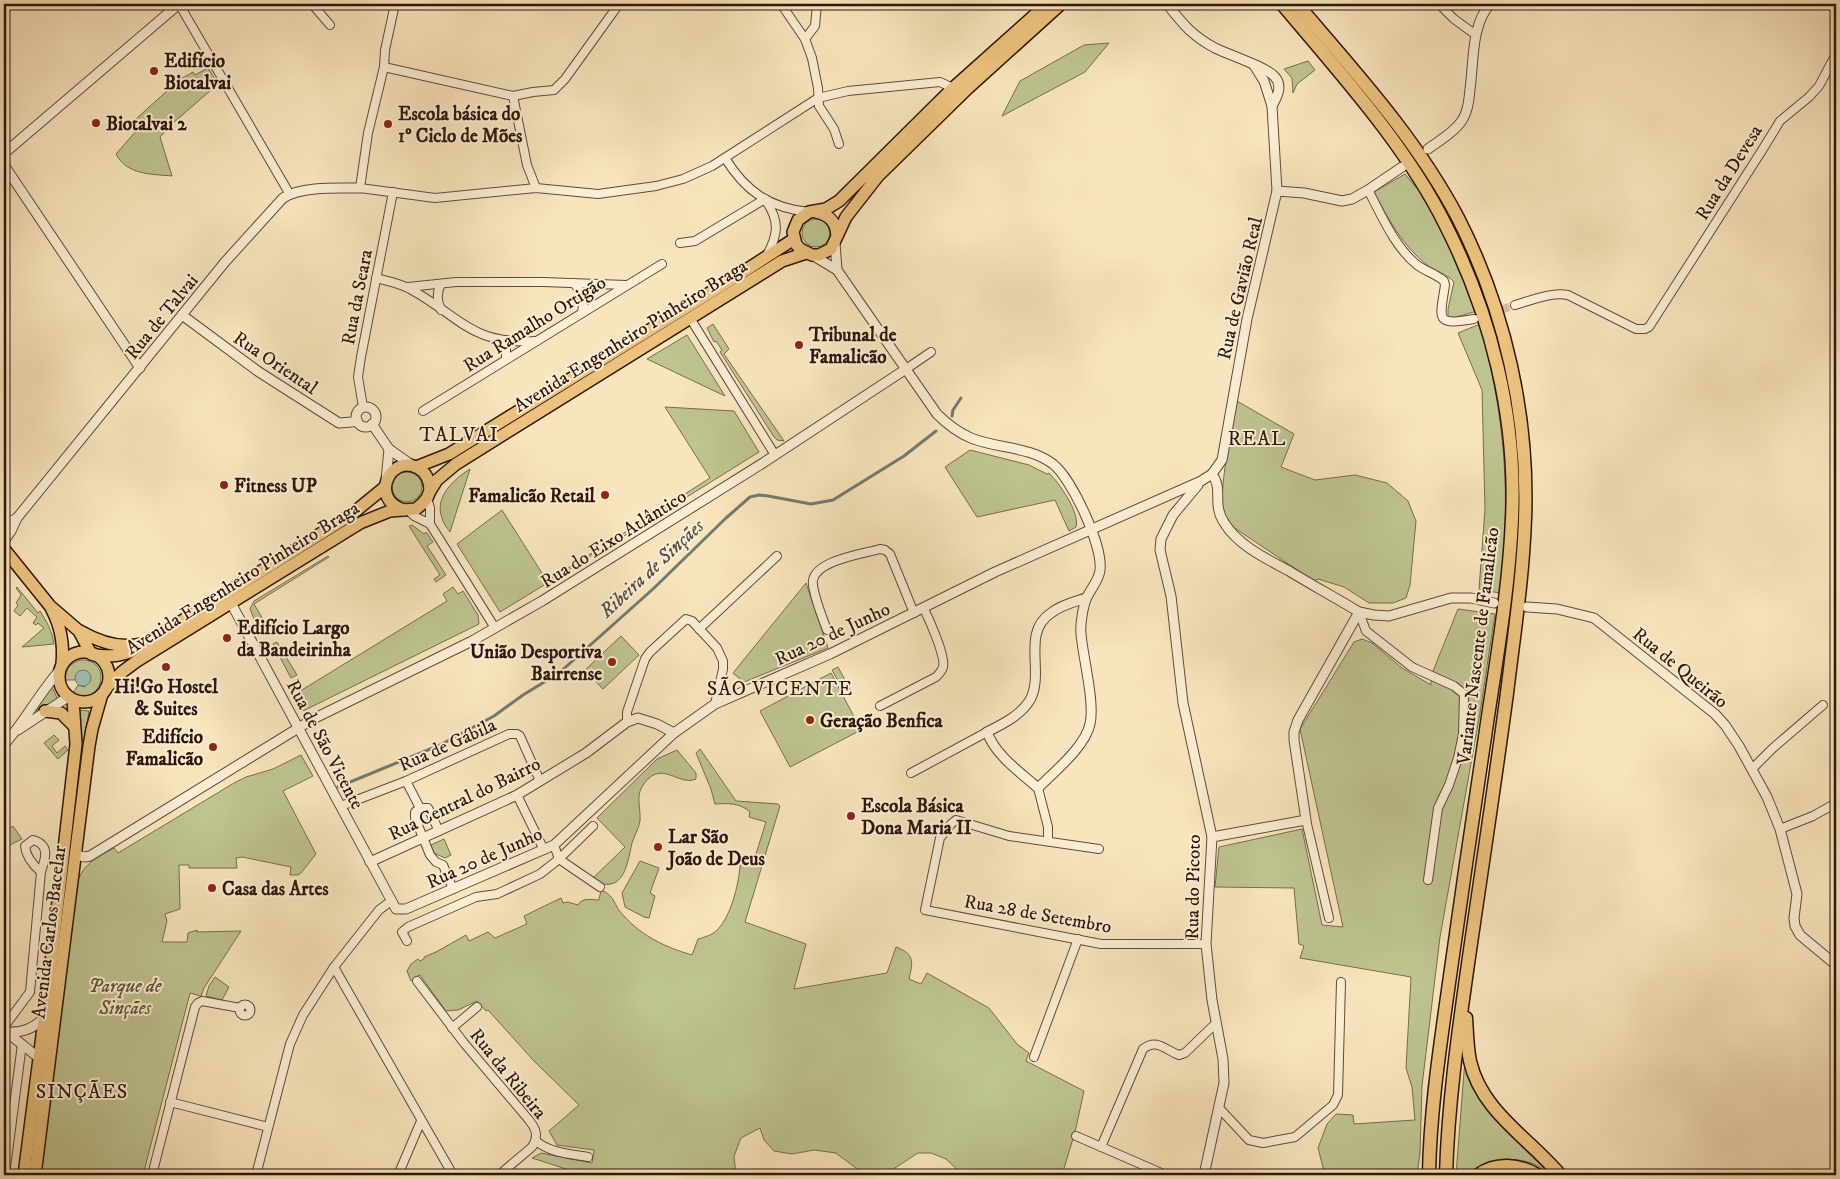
<svg xmlns="http://www.w3.org/2000/svg" width="1840" height="1179" font-family="'IM FELL DW Pica',serif">
<style>
.green{fill:#bec490;stroke:#766d4e}
.water{fill:#9ebfb2;stroke:#717b70}
.lines{fill:none;stroke-linecap:round;stroke-linejoin:round}
.stream{stroke:#717b70;stroke-width:3}
.minor-tunnel{stroke:#d0bc9a;stroke-width:8;stroke-dasharray:8 4;stroke-linecap:butt}
.minor-casing{stroke:#604a38;stroke-width:10}
.tertiary-casing{stroke:#604a38;stroke-width:11}
.primary-casing{stroke:#2d160c;stroke-width:14}
.trunk-casing{stroke:#2d160c;stroke-width:15}
.minor{stroke:#fbeed4;stroke-width:8}
.tertiary{stroke:#fbeed4;stroke-width:9}
.primary{stroke:#ecc27e;stroke-width:11}
.trunk{stroke:#ecc27e;stroke-width:12}
.poi-dot{fill:#8f2418;stroke:#fbeed4;stroke-width:2}
.labels{text-anchor:middle;stroke-width:4;stroke-linejoin:round;paint-order:stroke}
.poi-label{font-size:19px;font-weight:bold;fill:#2d160c;stroke:#fbeed4;text-anchor:start}
.street-label{font-size:19px;fill:#2d160c;stroke:#fbeed4}
.park-label{font-size:19px;font-style:italic;fill:#60533a;stroke:#fbeed4}
.neighbourhood-label{font-size:20px;letter-spacing:1px;fill:#2d160c;stroke:#fbeed4}
.water-label{font-size:20px;font-style:italic;fill:#555146;stroke:#fbeed4}
</style>
<rect width="100%" height="100%" fill="#f9e5bd"/>
<filter id="stains"><feTurbulence type="fractalNoise" baseFrequency=".004" numOctaves="4"/><feColorMatrix values="0 0 0 0 .2 0 0 0 0 .09 0 0 0 0 .02 0 0 0 .5 -.17"/></filter>
<radialGradient id="worn" r=".72"><stop offset=".6" stop-color="#630" stop-opacity="0"/><stop offset="1" stop-color="#630" stop-opacity=".3"/></radialGradient>
<!-- green -->
<g class="green">
<polygon points="1109,43 1085,72 1002,116 1020,81 1084,45"/>
<polygon points="1308,61 1315,70 1297,84 1293,93 1292,78 1284,69"/>
<path d="M208,68L218,84L173,123L160,137L172,176C151,174 127,175 116,154L137,130L136,119L179,80L193,72L195,75Z"/>
<path d="M1405,174L1430,204L1441,224L1477,311L1453,318L1448,317V309L1454,282C1447,274 1436,271 1427,265C1403,246 1388,219 1374,192Z"/>
<circle cx="816" cy="233" r="14"/>
<polygon points="713,324 729,349 724,354 784,441 777,440 774,437 720,352 722,350 716,341 714,342 707,328"/>
<path d="M1480,324C1505,416 1512,499 1499,593L1479,589L1485,509L1482,390L1458,333Z"/>
<polygon points="687,335 725,396 647,359"/>
<path d="M1237,401L1294,434L1281,467L1315,480L1355,475L1387,483L1408,501L1416,521L1410,585L1406,598L1393,603H1369L1344,587L1318,579L1314,581L1233,527C1230,523 1226,519 1224,514C1217,492 1233,427 1237,401Z"/>
<polygon points="665,407 734,411 759,452 613,543 608,543 710,478"/>
<path d="M970,450L1029,465L1047,474L1049,473C1059,483 1080,512 1076,527L1069,531L1055,500L977,517L945,467Z"/>
<path d="M470,469L450,532C447,528 443,523 442,518C434,497 454,479 470,469Z"/>
<circle cx="407" cy="487" r="15"/>
<polygon points="502,510 547,581 592,553 590,557 500,612 457,544"/>
<polygon points="412,525 424,534 426,532 433,542 427,546 446,575 436,582 434,579 440,575 409,526"/>
<polygon points="328,556 329,557 254,604 264,621 258,622 254,619 250,609 254,601"/>
<polygon points="806,583 828,648 744,682 733,673"/>
<path d="M17,587L38,613L40,611C47,622 52,631 54,644L22,647L44,628L38,623L36,625L33,623L37,617L27,608L20,616L14,611L18,605L16,603L21,595L16,588Z"/>
<polygon points="453,587 458,594 463,591 478,615 479,624 305,710 302,711 292,696 447,601 443,594"/>
<polygon points="1458,609 1495,614 1480,713 1440,937 1422,1086 1420,1153 1417,1175 1325,1175 1318,1148 1327,1124 1336,1114 1353,1115 1354,1124 1415,1120 1412,1087 1406,1068 1411,977 1300,958 1304,946 1299,944 1294,888 1215,887 1219,847 1302,829 1322,925 1343,927 1300,729 1354,642 1362,639 1372,643 1402,668 1431,685 1431,676"/>
<polygon points="621,636 639,655 603,689 585,670"/>
<polygon points="277,642 297,675 291,678 273,644"/>
<path d="M80,660C113,658 104,708 73,693L78,685L85,687L76,674L75,680H65C65,670 70,663 80,660Z"/>
<polygon points="838,667 852,693 846,696 832,670"/>
<polygon points="831,673 861,730 790,767 760,711"/>
<polygon points="51,688 53,689 59,702 50,704 34,712"/>
<polygon points="79,710 89,711 84,742 82,741 81,728 77,713"/>
<polygon points="54,735 59,740 52,746 57,753 65,746 68,750 58,759 44,743"/>
<path d="M700,749L736,801L778,804L780,806L745,922L806,944L794,989L887,973L896,947C915,954 913,962 909,979L921,984L927,973L989,1008L1017,1044L1029,1053L1026,1061L1084,1091L1075,1132L1062,1175H963L946,1159L931,1153H918L884,1175H865L836,1153L814,1150L792,1154L774,1151L764,1140L760,1128L741,1138L734,1156L736,1175H577L569,1170L532,1158L541,1153L592,1163L594,1150L557,1145L549,1131L579,1105L534,1061L488,1010L486,1011L477,1001L458,1010L446,1011L420,975L417,976L411,981L407,971L411,964L418,959L420,961L424,959V957L436,952L466,935L469,941L488,932L495,938L527,924L524,916L561,898L563,903L568,902L578,905C582,897 591,900 599,900L601,890C616,896 613,905 623,915C641,936 667,948 692,955L698,939C702,938 708,936 712,934C731,923 742,875 740,855L755,857L766,822L749,817L750,812C741,803 727,803 715,804L711,789L696,753Z"/>
<path d="M677,750L696,773V779C680,786 665,764 649,778C633,794 641,803 640,821C639,828 634,836 632,843C627,865 624,896 591,880L625,847L597,818L657,759Z"/>
<path d="M301,755L313,776L283,791L316,854L301,873L298,875H290L291,867L242,857L236,858L237,868H189V865H179L180,909L165,914L167,921L162,942H187L188,933L197,930V932L241,931L204,988L201,996L190,993L143,1175H41L77,885C81,865 97,857 114,848L118,853L234,783L246,777L273,769Z"/>
<polygon points="13,826 22,839 4,848 4,828 6,831"/>
<polygon points="444,839 451,855 445,858 434,853 431,845"/>
<polygon points="640,861 659,868 650,893 655,896 649,918 644,917 625,907 622,893"/>
<polygon points="215,977 229,987 222,1000 206,996 209,986"/>
<path d="M1465,1059L1553,1175C1547,1173 1542,1168 1536,1165C1516,1155 1484,1159 1469,1175H1456Z"/>
</g>
<!-- water -->
<circle class="water" cx="83" cy="678" r="8"/>
<g class="lines">
<!-- stream -->
<g class="stream">
<polyline points="952,416 953,410 961,398"/>
<polyline points="338,787 440,745 494,716 523,695 559,673 653,589 726,518 750,497 759,495 768,496 811,504 833,500 904,456 936,431"/>
</g>
<!-- minor-tunnel -->
<polyline class="minor-tunnel" points="1479,317 1515,305"/>
<defs>
<g id="minor">
<polyline points="179,4 289,193"/>
<polyline points="312,4 330,25"/>
<polyline points="395,4 385,50 384,67 368,133 360,188 435,198 536,188 598,194 656,186 683,179 712,166 818,98 848,91 940,82 953,88"/>
<polyline points="781,4 805,39 812,58 818,88 819,106 834,129 839,144"/>
<polyline points="1439,4 1454,19 1476,35"/>
<polyline points="805,39 815,26 817,4"/>
<polyline points="384,67 513,96 533,92 554,90 565,79 619,4"/>
<polyline points="513,96 527,165 536,188"/>
<path d="M725,158C746,192 770,208 809,212"/>
<path d="M1368,190C1382,216 1394,246 1417,265C1425,271 1436,274 1444,281L1445,285C1440,319 1434,326 1474,319"/>
<path d="M766,201C780,221 778,235 767,255"/>
<polyline points="680,243 695,241 765,199"/>
<path d="M376,278C387,281 400,283 410,289C460,316 470,345 536,341"/>
<path d="M574,283C582,292 585,301 582,313"/>
<path d="M441,284C436,293 437,301 441,310"/>
<polyline points="408,287 456,282 543,282 626,285"/>
<path d="M1515,305C1532,300 1551,292 1568,295L1636,329H1645L1649,327L1761,152L1780,121L1809,97L1819,86L1836,54"/>
<polyline points="690,318 775,455"/>
<polyline points="500,340 506,348 506,359"/>
<polyline points="906,369 931,352"/>
<polyline points="363,407 358,377 361,357 393,192"/>
<polyline points="423,411 662,264"/>
<polyline points="427,498 430,508 430,524 495,628"/>
<polyline points="408,510 414,516 430,524"/>
<polyline points="1359,612 1366,631 1412,667 1454,686 1464,694 1463,734 1458,758 1449,785 1438,808 1428,880"/>
<polyline points="699,629 777,556"/>
<path d="M827,630C822,616 815,600 813,585C809,561 863,554 880,549L885,550L890,554L914,613"/>
<path d="M880,706L936,677C939,674 942,671 943,667C946,657 929,619 924,609"/>
<polyline points="627,722 627,712 645,659 650,652 686,619 692,621 717,648 723,661 723,669 715,704"/>
<polyline points="1752,769 1773,748 1823,705"/>
<polyline points="911,773 987,732"/>
<polyline points="406,781 420,808"/>
<polyline points="1038,788 1048,827 1048,841"/>
<polyline points="517,795 544,850"/>
<polyline points="341,806 406,781 509,734 517,734 520,736 540,781"/>
<polyline points="420,808 415,812 415,818 430,855 436,862 443,865 453,889"/>
<polyline points="420,808 428,808 429,810 439,831"/>
<polyline points="1306,820 1329,918"/>
<polyline points="1780,829 1813,816 1836,803"/>
<polyline points="554,845 559,859 600,887"/>
<polyline points="1099,849 1009,836 956,820 951,824 940,838 925,910 1101,944 1206,944"/>
<polyline points="407,941 402,932 408,927 476,897 497,894 540,874 559,859 593,826"/>
<polyline points="334,967 453,1175"/>
<path d="M417,981L464,1043L529,1120C536,1129 539,1136 532,1147L499,1175"/>
<circle cx="245" cy="1010" r="5.5"/>
<path d="M4,1027L30,992L41,872C45,859 51,845 33,840L25,846C26,857 33,865 41,872"/>
<polyline points="452,1028 477,1007"/>
<polyline points="1034,1057 1078,939"/>
<polyline points="170,1102 268,1127"/>
<polyline points="1219,1108 1249,1140 1263,1143 1295,1137 1333,1105 1338,1095 1341,982"/>
<polyline points="1076,1136 1166,1175"/>
<path d="M536,1141C550,1153 571,1154 588,1157"/>
<path d="M1101,1147L1143,1049C1157,1038 1165,1050 1179,1055L1185,1053L1213,1026L1217,1025"/>
<polyline points="5,1175 22,1044"/>
<polyline points="152,1175 195,1007 198,1003 202,1001 240,1008"/>
<polyline points="256,1175 290,1044 303,1015 334,967 379,910 391,901"/>
<polyline points="398,1175 421,1121"/>
</g>
<g id="tertiary">
<path d="M1167,4C1183,24 1191,35 1215,48C1229,55 1267,67 1275,77C1283,86 1277,97 1272,106"/>
<path d="M1428,149C1439,141 1453,133 1461,122C1468,112 1469,100 1470,89C1474,61 1471,26 1490,4"/>
<polyline points="8,150 179,4"/>
<polyline points="4,165 140,368"/>
<polyline points="1277,191 1304,193 1342,201 1352,199 1368,190 1402,167"/>
<path d="M835,243L837,270L937,414C947,424 957,432 971,438C998,449 1029,446 1053,464C1072,479 1103,546 1100,570C1099,580 1092,587 1087,597C1083,606 1080,624 1081,634C1083,658 1095,702 1090,724C1085,747 1054,772 1038,788C1019,771 996,756 987,732C1003,724 1021,715 1030,700C1045,672 1021,633 1051,613C1061,605 1074,602 1086,598"/>
<polyline points="812,255 837,270"/>
<polyline points="182,315 259,372 339,423 352,422 357,420"/>
<circle cx="366" cy="417" r="10"/>
<polyline points="372,424 389,449 413,466"/>
<path d="M1212,474C1224,490 1211,504 1225,524C1239,546 1267,559 1289,571C1312,585 1336,598 1359,612L1374,615L1389,616L1451,598H1471L1494,603"/>
<polyline points="386,481 389,449"/>
<polyline points="1198,485 1173,515 1161,539 1160,550 1171,596 1183,703 1212,837 1206,944 1212,1000 1223,1059 1224,1083 1204,1175"/>
<polyline points="4,525 17,518"/>
<path d="M4,541L11,531L17,518L225,262L283,198C301,186 338,188 360,188"/>
<polyline points="231,603 396,909 406,909 554,845 674,733 715,704 830,654 995,572 1201,481 1212,474 1222,460 1247,319 1277,191 1272,106 1264,81 1254,65"/>
<polyline points="1527,607 1557,609 1594,618 1715,714 1725,725 1739,746 1767,797 1780,829 1797,894 1794,918 1795,926 1800,935 1836,965"/>
<polyline points="18,730 68,697"/>
<path d="M4,745C24,722 39,694 59,671"/>
<polyline points="1212,837 1306,820 1294,740 1294,732 1298,720 1359,612"/>
<polyline points="76,855 85,857 90,856 313,719 472,641 542,601 763,463 906,369"/>
<polyline points="370,862 517,795 586,753 627,722 638,718 657,724 674,733"/>
<polyline points="4,1030 39,1058"/>
<path d="M8,1032C22,1033 34,1028 44,1018"/>
</g>
<g id="primary">
<polyline points="1047,4 953,88 839,201 826,209 809,212 798,220 793,232 796,244 800,249 812,255 819,255 831,249 846,217 878,176 967,89 1061,4"/>
<path d="M816,212C830,215 836,222 837,236"/>
<polyline points="416,467 449,454 729,281 794,239"/>
<path d="M404,510C368,499 391,453 418,468C427,473 430,481 430,491"/>
<polyline points="4,549 50,606 79,631 91,654"/>
<path d="M52,610C61,627 64,644 62,664"/>
<path d="M80,631C99,642 119,649 141,644"/>
<circle cx="84" cy="677" r="25"/>
<path d="M94,655C111,657 124,656 139,648L352,514L385,487"/>
<polyline points="106,688 122,672 137,661 360,523 390,511 416,509 422,504 427,498 430,491 437,480 456,464 782,261 806,253"/>
<polyline points="45,711 61,713 74,726"/>
<polyline points="24,1175 48,989 76,744 73,700"/>
<polyline points="35,1175 89,746 92,729 102,694"/>
</g>
<g id="trunk">
<path d="M1282,4C1338,71 1406,145 1445,224C1491,314 1517,418 1512,519C1509,588 1497,656 1487,723C1474,810 1461,896 1449,983C1440,1047 1430,1111 1429,1175"/>
<path d="M1297,4C1355,72 1416,138 1458,218C1505,310 1529,416 1525,519C1523,577 1514,635 1507,693C1495,783 1481,874 1468,964C1458,1034 1448,1105 1446,1175"/>
<path d="M1466,1018C1467,1032 1467,1047 1470,1061C1481,1111 1529,1138 1560,1175"/>
<path d="M1478,1175C1496,1162 1519,1164 1537,1175"/>
</g>
</defs>
<!-- minor casing -->
<use href="#minor" class="minor-casing"/>
<!-- tertiary casing -->
<use href="#tertiary" class="tertiary-casing"/>
<!-- primary casing -->
<use href="#primary" class="primary-casing"/>
<!-- trunk casing -->
<use href="#trunk" class="trunk-casing"/>
<!-- minor -->
<use href="#minor" class="minor"/>
<!-- tertiary -->
<use href="#tertiary" class="tertiary"/>
<!-- primary -->
<use href="#primary" class="primary"/>
<!-- trunk -->
<use href="#trunk" class="trunk"/>
</g>
<!-- markers -->
<g class="poi-dot">
<circle cx="154" cy="71" r="5"/>
<circle cx="96" cy="123" r="5"/>
<circle cx="388" cy="124" r="5"/>
<circle cx="799" cy="345" r="5"/>
<circle cx="224" cy="485" r="5"/>
<circle cx="605" cy="495" r="5"/>
<circle cx="227" cy="638" r="5"/>
<circle cx="612" cy="662" r="5"/>
<circle cx="166" cy="667" r="5"/>
<circle cx="810" cy="720" r="5"/>
<circle cx="213" cy="747" r="5"/>
<circle cx="851" cy="816" r="5"/>
<circle cx="658" cy="847" r="5"/>
<circle cx="212" cy="888" r="5"/>
</g>
<g class="labels">
<!-- poi labels -->
<g class="poi-label">
<text x="164" y="67">Edifício<tspan x="164" dy="22">Biotalvai</tspan></text>
<text x="398" y="120">Escola básica do<tspan x="398" dy="22">1º Ciclo de Mões</tspan></text>
<text x="106" y="130">Biotalvai 2</text>
<text x="809" y="341">Tribunal de<tspan x="809" dy="22">Famalicão</tspan></text>
<text x="234" y="492">Fitness UP</text>
<text x="595" y="502" text-anchor="end">Famalicão Retail</text>
<text x="237" y="634">Edifício Largo<tspan x="237" dy="22">da Bandeirinha</tspan></text>
<text x="602" y="658" text-anchor="end">União Desportiva<tspan x="602" dy="22">Bairrense</tspan></text>
<text x="166" y="693" text-anchor="middle">Hi!Go Hostel<tspan x="166" dy="22">&amp; Suites</tspan></text>
<text x="820" y="727">Geração Benfica</text>
<text x="203" y="743" text-anchor="end">Edifício<tspan x="203" dy="22">Famalicão</tspan></text>
<text x="861" y="812">Escola Básica<tspan x="861" dy="22">Dona Maria II</tspan></text>
<text x="668" y="843">Lar São<tspan x="668" dy="22">João de Deus</tspan></text>
<text x="222" y="895">Casa das Artes</text>
</g>
<!-- street labels -->
<g class="street-label">
<text transform="translate(1728 172) rotate(-58)" y="7">Rua da Devesa</text>
<text transform="translate(1239 288) rotate(-77)" y="7">Rua de Gavião Real</text>
<text transform="translate(356 297) rotate(-79)" y="7">Rua da Seara</text>
<text transform="translate(161 316) rotate(-51)" y="7">Rua de Talvai</text>
<text transform="translate(534 323) rotate(-32)" y="7">Rua Ramalho Ortigão</text>
<text transform="translate(630 335) rotate(-32)" y="7">Avenida Engenheiro Pinheiro Braga</text>
<text transform="translate(276 362) rotate(34)" y="7">Rua Oriental</text>
<text transform="translate(613 538) rotate(-32)" y="7">Rua do Eixo Atlântico</text>
<text transform="translate(242 577) rotate(-32)" y="7">Avenida Engenheiro Pinheiro Braga</text>
<text transform="translate(832 633) rotate(-25)" y="7">Rua 20 de Junho</text>
<text transform="translate(1477 646) rotate(-83)" y="7">Variante Nascente de Famalicão</text>
<text transform="translate(1681 667) rotate(39)" y="7">Rua de Queirão</text>
<text transform="translate(326 744) rotate(62)" y="7">Rua de São Vicente</text>
<text transform="translate(447 744) rotate(-24)" y="7">Rua de Gábila</text>
<text transform="translate(464 798) rotate(-26)" y="7">Rua Central do Bairro</text>
<text transform="translate(484 857) rotate(-24)" y="7">Rua 20 de Junho</text>
<text transform="translate(1192 887) rotate(-89)" y="7">Rua do Picoto</text>
<text transform="translate(1038 913) rotate(10)" y="7">Rua 28 de Setembro</text>
<text transform="translate(48 932) rotate(-83)" y="7">Avenida Carlos Bacelar</text>
<text transform="translate(509 1073) rotate(51)" y="7">Rua da Ribeira</text>
</g>
<!-- park labels -->
<g class="park-label">
<text x="125" y="992">Parque de<tspan x="125" dy="22">Sinçães</tspan></text>
</g>
<!-- neighbourhood labels -->
<g class="neighbourhood-label">
<text x="459" y="441">TALVAI</text>
<text x="1257" y="445">REAL</text>
<text x="780" y="695">SÃO VICENTE</text>
<text x="82" y="1098">SINÇÃES</text>
</g>
<!-- water labels -->
<g class="water-label">
<text transform="translate(651 568) rotate(-43)" y="7">Ribeira de Sinçães</text>
</g>
</g>
<!-- margin -->
<rect width="1840" height="1179" fill="none" stroke="#f9e5bd" stroke-width="20"/>
<rect x="5" y="5" width="1830" height="1169" fill="none" stroke="#2d160c" stroke-width="2.5"/>
<rect x="10" y="10" width="1820" height="1159" fill="none" stroke="#2d160c"/>
<rect width="100%" height="100%" filter="url(#stains)"/>
<rect width="100%" height="100%" fill="url(#worn)"/>
</svg>
